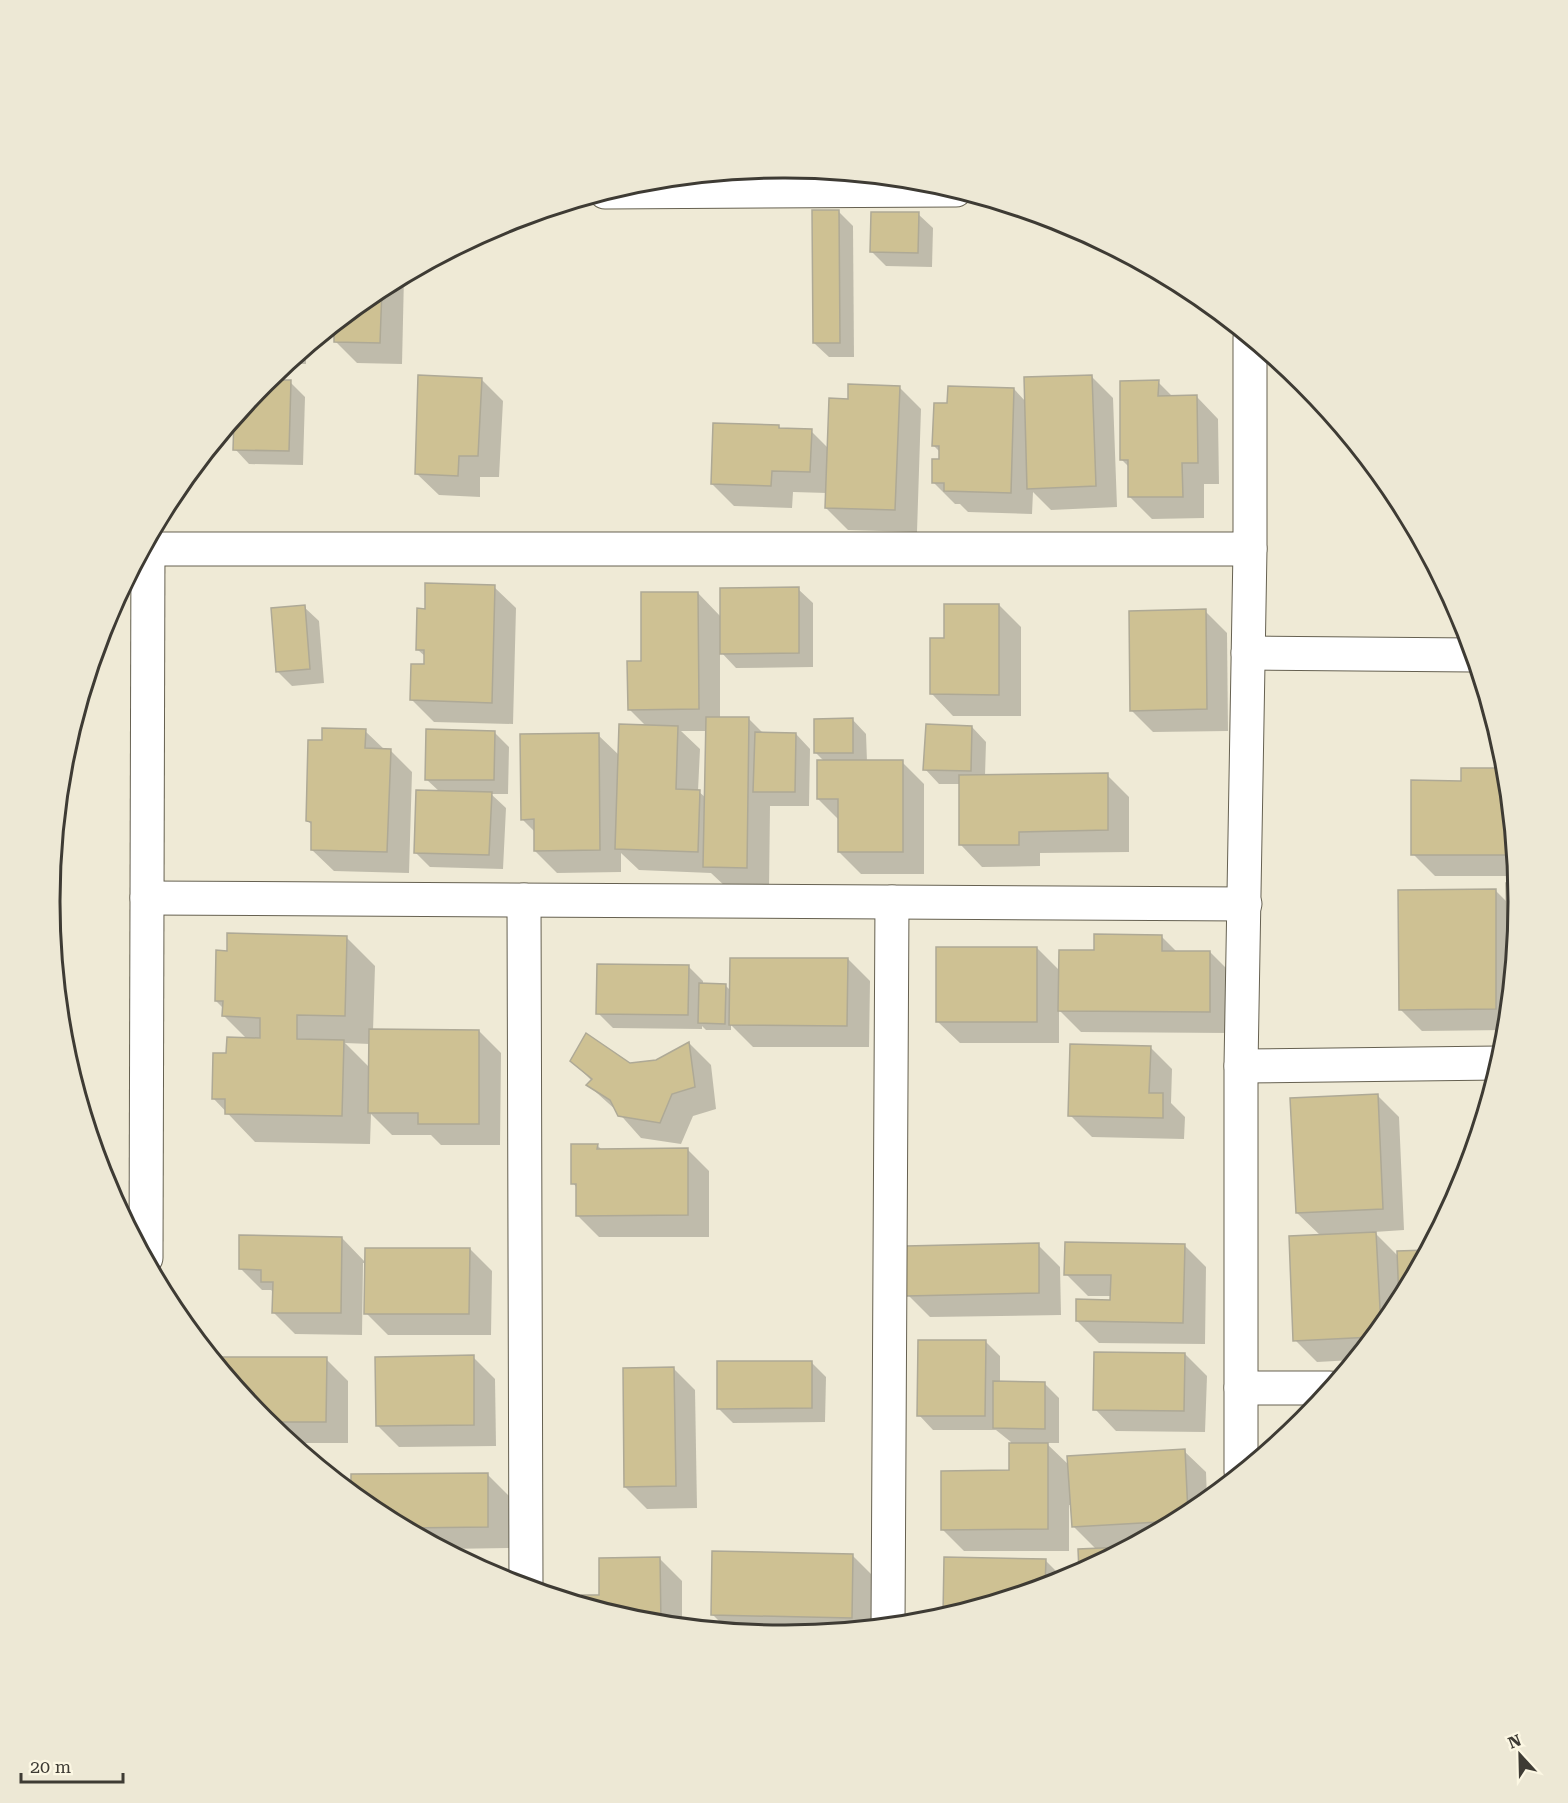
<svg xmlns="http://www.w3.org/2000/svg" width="1568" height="1803" font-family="'Roboto Serif',serif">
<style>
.shadow{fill:#0003;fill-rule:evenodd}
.building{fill:#cec193;stroke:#aea996;stroke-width:1.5}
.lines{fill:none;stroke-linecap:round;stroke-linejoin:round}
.minor-casing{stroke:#666151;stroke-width:35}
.minor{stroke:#fff;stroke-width:33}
.rim{fill:none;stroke:#3e3b34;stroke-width:3}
</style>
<rect width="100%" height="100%" fill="#efead6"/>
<!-- shadow -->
<g class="shadow">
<polygon points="838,211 853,226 854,357 829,357 814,343"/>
<polygon points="918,214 933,228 932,267 886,266 872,252"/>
<polygon points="404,276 402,364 357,363 335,341 336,324 376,291"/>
<polygon points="306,348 306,364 287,364"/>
<polygon points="1091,376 1113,398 1117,507 1051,510 1033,492 1032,514 968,512 960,504 955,504 933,482 940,461 940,452 933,445 949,405 1014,389 1026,402"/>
<polygon points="482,380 503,401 499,477 480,477 480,497 439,495 417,474"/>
<polygon points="266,381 290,382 305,397 303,465 249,464 235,449 236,417"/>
<polygon points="1158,382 1173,397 1197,397 1218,419 1219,484 1204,484 1204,518 1152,519 1130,497 1130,468 1122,460"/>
<polygon points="899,387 921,409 917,532 848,530 826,508 827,493 793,492 792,508 734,506 712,484 779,427 782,430 811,431 828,448 849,401"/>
<polygon points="494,587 516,608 513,724 434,722 412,700 425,666 426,657 418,650 427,611"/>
<path d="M798,589L813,603V667L736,668L720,651V719H749L763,733L796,734L810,749L809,806H770L769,889L727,888L711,873L639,870L621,853V872L557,873L535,851V832L522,819L598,735L620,756L647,727L630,710L643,663L698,593L721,617ZM681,731H707L706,798L698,791L700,749Z"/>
<polygon points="999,605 1021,627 1021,716 953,716 932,694 945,639"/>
<polygon points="304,607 319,621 324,683 292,686 277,671"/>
<polygon points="1205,611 1227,633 1228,731 1153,732 1131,710"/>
<polygon points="852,719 866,734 867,762 902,762 924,784 924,874 861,874 839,852 839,820 818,799 825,762 816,753"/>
<polygon points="972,727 986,742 985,776 1107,775 1129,797 1129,852 1040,853 1040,866 982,867 961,845 960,784 939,784 925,769"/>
<polygon points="365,731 385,750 390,750 412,772 409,873 334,871 312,850 313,826 308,821 323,741"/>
<polygon points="494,732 509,747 508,794 491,794 506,808 503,869 430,867 415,852 440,792 426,779"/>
<polygon points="1462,770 1506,770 1516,876 1435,876 1413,854 1462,782"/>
<polygon points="1517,884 1518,901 1506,1030 1422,1031 1400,1009 1496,891 1508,903"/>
<polygon points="1161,936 1177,952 1210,952 1232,974 1231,1033 1081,1032 1059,1010 1059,1043 960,1043 938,1022 1037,948 1060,971 1095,952"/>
<path d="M346,937L375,966L373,1031H479L501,1053L500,1145H441L431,1135H392L371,1114L370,1144L255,1142L213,1098L228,1055L247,1039L224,1016V1009L216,1001L228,952ZM345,1043L370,1044V1068Z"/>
<polygon points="848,959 870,981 869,1047 753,1047 731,1025 731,1030 706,1030 702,1026 702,1029 613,1028 598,1013 688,966 703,981 703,985 725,985 731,991"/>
<polygon points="689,1043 711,1065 716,1109 693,1116 681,1144 641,1138 617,1111 588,1085 592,1081 572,1061 629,1064 657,1062"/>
<polygon points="1150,1047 1172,1069 1171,1103 1185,1117 1184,1139 1092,1137 1070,1115"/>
<polygon points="1377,1095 1399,1117 1404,1230 1374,1232 1399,1257 1426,1251 1395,1310 1353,1360 1317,1362 1295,1340 1321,1236 1297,1213"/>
<polygon points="597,1145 602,1150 687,1149 709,1171 709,1237 599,1237 577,1215 577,1188 573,1183"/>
<polygon points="342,1238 366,1263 470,1249 492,1271 491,1335 388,1335 366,1313 366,1263 363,1263 362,1335 295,1334 273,1312 274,1293 271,1290 262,1290 240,1268"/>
<polygon points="1038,1245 1060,1267 1061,1315 930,1317 908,1295"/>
<polygon points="1184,1245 1206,1267 1205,1344 1099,1343 1077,1321 1112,1301 1112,1296 1088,1296 1066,1274"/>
<polygon points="986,1342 1000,1356 1000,1383 1044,1383 1059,1398 1059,1443 1046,1443 1070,1466 1184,1451 1206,1472 1207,1500 1192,1512 1081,1572 1080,1551 1097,1550 1073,1526 1072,1505 1069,1505 1069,1551 964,1551 942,1529 1011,1471 1011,1442 996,1430 933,1430 919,1415"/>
<polygon points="1185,1354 1207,1376 1205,1432 1116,1431 1095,1409"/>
<polygon points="473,1357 495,1379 496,1446 399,1447 377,1425"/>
<polygon points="326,1359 348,1381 348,1443 292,1443 264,1421 217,1362"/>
<polygon points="811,1362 826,1377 825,1422 733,1423 718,1408"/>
<polygon points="674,1369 695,1390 697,1508 647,1509 625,1487"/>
<polygon points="487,1474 509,1496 509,1548 445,1549 376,1512 352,1493"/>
<polygon points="852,1555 874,1577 873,1627 784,1636 729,1631 712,1614"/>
<polygon points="660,1559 682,1581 682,1626 640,1622 583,1604 583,1597 601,1596"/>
<polygon points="1045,1560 1065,1580 947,1616 944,1613"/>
</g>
<!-- building -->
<g class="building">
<polygon points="812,210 839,210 840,343 813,343"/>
<polygon points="871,212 919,212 918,253 870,252"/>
<polygon points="382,288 380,343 334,342 334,325"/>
<polygon points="418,375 482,378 478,456 459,456 458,476 415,474"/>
<polygon points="1092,375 1096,486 1027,489 1024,377"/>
<polygon points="267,380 291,380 289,451 233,450 234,419"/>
<polygon points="1159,380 1158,396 1197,395 1198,463 1182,463 1183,497 1128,497 1128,460 1120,460 1120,381"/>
<polygon points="848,384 900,386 895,510 825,508 829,398 848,399"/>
<polygon points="948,386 1014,388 1011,493 944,491 944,483 932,483 932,459 939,459 939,446 932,446 934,403 947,403"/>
<polygon points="713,423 779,425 779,428 812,429 810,472 772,471 771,486 711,484"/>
<polygon points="425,583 495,585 492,703 410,700 411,664 424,664 424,650 416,650 417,608 425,609"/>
<polygon points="799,587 799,653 720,654 720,588"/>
<polygon points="641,592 698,592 699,709 628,710 627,661 641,661"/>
<polygon points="944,604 999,604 999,695 930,694 930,638 944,638"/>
<polygon points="305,605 310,669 276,672 271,608"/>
<polygon points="1206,609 1207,709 1130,711 1129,611"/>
<polygon points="706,717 749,717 747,868 703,867"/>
<polygon points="853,718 853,753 814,753 814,719"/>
<polygon points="619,724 678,726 676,789 700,790 698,852 615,849"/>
<polygon points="926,724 972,726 971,771 923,770"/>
<polygon points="322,728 366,729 365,748 391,749 387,852 311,850 311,822 306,821 308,740 322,740"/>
<polygon points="426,729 495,731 494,780 425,780"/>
<polygon points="755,732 796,733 795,792 753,792"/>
<polygon points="599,733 600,850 534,851 534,819 521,820 520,734"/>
<polygon points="817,760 903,760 903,852 838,852 838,799 817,799"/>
<polygon points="1461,768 1505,768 1514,855 1411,855 1411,780 1461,781"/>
<polygon points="1108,773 1108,830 1019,832 1019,845 959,845 959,775"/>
<polygon points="416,790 492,792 489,855 414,853"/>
<polygon points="1506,883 1517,883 1518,901 1516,929 1507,930"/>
<polygon points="1496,889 1496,1009 1399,1010 1398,890"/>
<polygon points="227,933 347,936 345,1016 297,1015 297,1039 344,1040 342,1116 225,1114 225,1099 212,1099 213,1053 226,1053 227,1037 260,1038 260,1018 222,1016 223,1001 215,1001 216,950 227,951"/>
<polygon points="1094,934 1162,935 1162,951 1210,951 1210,1012 1058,1011 1059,950 1094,950"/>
<rect x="936" y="947" width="101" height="75"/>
<polygon points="730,958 848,958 847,1026 729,1025"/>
<polygon points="597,964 689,965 688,1015 596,1014"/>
<polygon points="699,983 726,984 725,1024 698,1023"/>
<polygon points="369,1029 479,1030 479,1124 418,1124 418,1113 368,1113"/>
<polygon points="586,1033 630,1063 656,1060 689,1042 695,1087 672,1094 660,1123 618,1116 610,1100 586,1085 592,1079 570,1061"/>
<polygon points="1070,1044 1151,1046 1149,1093 1163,1093 1163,1118 1068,1116"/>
<polygon points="1378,1094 1383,1209 1296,1213 1290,1098"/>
<polygon points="571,1144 598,1144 597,1149 688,1148 688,1215 576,1216 576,1184 571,1184"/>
<polygon points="1376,1232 1381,1327 1373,1337 1293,1341 1289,1236"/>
<polygon points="239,1235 342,1237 341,1313 272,1313 273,1282 261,1282 261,1270 239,1269"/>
<polygon points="1065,1242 1185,1244 1183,1323 1076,1321 1076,1299 1110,1300 1111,1275 1064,1275"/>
<polygon points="1039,1243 1039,1293 906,1296 905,1246"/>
<polygon points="365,1248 470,1248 469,1314 364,1314"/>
<polygon points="1427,1250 1399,1301 1397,1251"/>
<polygon points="918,1340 986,1340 985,1416 917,1416"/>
<polygon points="1094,1352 1185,1353 1184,1411 1093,1410"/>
<polygon points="474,1355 474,1425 376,1426 375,1357"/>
<polygon points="215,1357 327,1357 326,1422 266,1422 215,1361"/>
<polygon points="717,1361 812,1361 812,1408 717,1409"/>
<polygon points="674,1367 676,1486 624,1487 623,1368"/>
<polygon points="993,1381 1045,1382 1045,1429 993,1428"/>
<polygon points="1009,1443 1048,1443 1048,1529 941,1530 941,1471 1009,1470"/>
<polygon points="1185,1449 1188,1514 1176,1521 1072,1527 1067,1456"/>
<polygon points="488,1473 488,1527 405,1528 376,1512 351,1492 351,1474"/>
<polygon points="1126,1547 1079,1572 1078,1549"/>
<polygon points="712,1551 853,1554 852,1618 711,1615"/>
<polygon points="660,1557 661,1624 640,1622 582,1604 582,1595 599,1595 599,1558"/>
<polygon points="944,1557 1046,1559 1045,1586 954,1614 943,1614"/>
</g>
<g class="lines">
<defs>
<g id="minor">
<polyline points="605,192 956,190"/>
<polyline points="148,549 1250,549"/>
<polyline points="1248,653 1473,655"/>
<polyline points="147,898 1245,904"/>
<polyline points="524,900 526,1587"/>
<polyline points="1241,1066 1499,1063"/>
<polyline points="146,1258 148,541"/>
<polyline points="1241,1388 1330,1388"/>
<polyline points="1241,1472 1241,1066 1250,549 1250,338"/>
<polyline points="888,1626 892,902"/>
</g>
</defs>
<!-- minor casing -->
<use href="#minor" class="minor-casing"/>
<!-- minor -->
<use href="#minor" class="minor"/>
</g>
<!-- crop -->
<path d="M0 0H1568V1803H0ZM783 178H785A723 723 0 0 1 1508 901V902A723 723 0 0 1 785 1625H783A723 723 0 0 1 60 902V901A723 723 0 0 1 783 178Z" fill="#ede8d5" fill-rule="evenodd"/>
<path class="rim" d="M783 178H785A723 723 0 0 1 1508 901V902A723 723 0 0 1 785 1625H783A723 723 0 0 1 60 902V901A723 723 0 0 1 783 178Z"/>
<!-- north arrow -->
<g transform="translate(1520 1755) rotate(338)" stroke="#fcf7e3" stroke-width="4.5" paint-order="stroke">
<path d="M0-4.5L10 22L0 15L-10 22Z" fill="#3e3b34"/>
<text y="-9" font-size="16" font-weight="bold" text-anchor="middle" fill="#3e3b34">N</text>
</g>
<!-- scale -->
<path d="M21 1773v9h102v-9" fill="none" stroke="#3e3b34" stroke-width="3"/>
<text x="30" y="1773" font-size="18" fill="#3e3b34" stroke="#fcf7e3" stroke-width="4.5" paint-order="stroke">20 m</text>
</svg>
